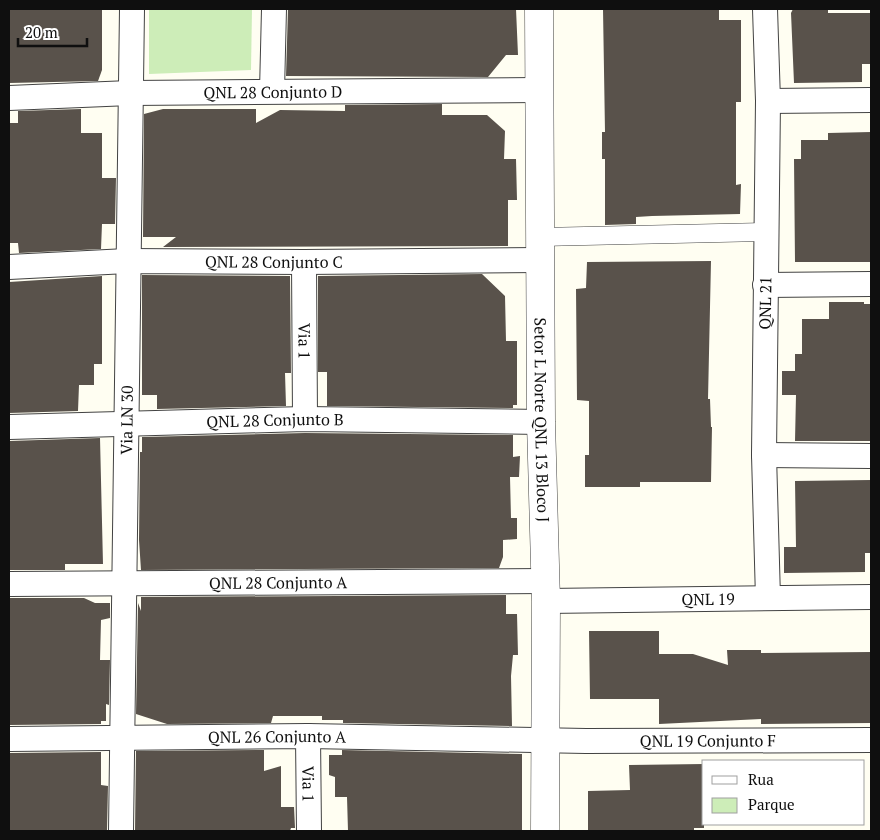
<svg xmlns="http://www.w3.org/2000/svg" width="880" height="840" font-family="'PT Serif',serif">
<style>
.green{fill:#cdedb8}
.building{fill:#59524b}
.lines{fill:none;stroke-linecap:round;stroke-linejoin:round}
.pedestrian-casing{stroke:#424242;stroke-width:19}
.minor-casing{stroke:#424242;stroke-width:26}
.tertiary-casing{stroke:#424242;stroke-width:29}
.pedestrian{stroke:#fff;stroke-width:18}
.minor{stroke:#fff;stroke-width:24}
.tertiary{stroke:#fff;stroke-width:28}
.labels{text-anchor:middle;stroke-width:5;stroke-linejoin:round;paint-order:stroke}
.street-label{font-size:16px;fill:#0f0f0f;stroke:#fff}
</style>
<rect width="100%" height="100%" fill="#fffef2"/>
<!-- green -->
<polygon class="green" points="149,9 252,9 251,70 149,74"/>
<!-- building -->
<g class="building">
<polygon points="9,9 102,9 102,70 98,81 9,83"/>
<polygon points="288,9 516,9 518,55 506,55 488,77 286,76"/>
<polygon points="603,9 719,9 719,20 741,20 741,102 736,102 736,185 741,184 740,214 652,216 636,217 636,224 605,225 605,159 602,159 602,132 605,132"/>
<polygon points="793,9 828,9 828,13 871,13 871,64 862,64 862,82 794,83 791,13"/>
<polygon points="442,104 442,115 487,115 505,131 504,159 516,159 517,200 508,200 508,246 163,247 176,237 143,237 144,114 163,109 256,109 256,123 280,110 345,111 345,105"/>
<polygon points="81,109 81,133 102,133 102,178 116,178 115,224 102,224 101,249 19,253 18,243 9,243 9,123 18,123 18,111"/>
<polygon points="871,132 871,262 795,262 794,159 801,159 801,140 828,140 828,133"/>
<polygon points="711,261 708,399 710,399 711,427 712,427 711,482 640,482 640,487 585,487 585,455 589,455 589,401 577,400 576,289 586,288 587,262"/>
<polygon points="482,274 505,296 506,341 517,341 517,405 513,405 513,408 327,406 327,372 318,372 318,276"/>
<polygon points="142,275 290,276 291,373 285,373 286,406 157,409 157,395 142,395"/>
<polygon points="102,276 102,364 94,364 94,385 79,385 78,411 9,413 9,282"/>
<polygon points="829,302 864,302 864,304 871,304 871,441 795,441 796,395 782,395 782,371 795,371 795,354 802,354 802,319 829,319"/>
<polygon points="305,433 513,435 513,457 520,456 519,477 510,477 511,518 517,518 517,539 503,540 503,557 499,568 141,570 139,540 140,452 142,452 142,437"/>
<polygon points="100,438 103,564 65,564 65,570 9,570 9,441"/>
<polygon points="871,480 871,553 865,553 865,572 784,573 784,547 796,547 795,481"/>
<polygon points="506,595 506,614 517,614 518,655 513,655 511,676 512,726 343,723 343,720 322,720 322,716 273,716 271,723 167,724 136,714 138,603 141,611 141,597"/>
<polygon points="9,598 84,598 95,603 110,603 110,618 101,620 100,660 110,660 109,705 106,704 106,721 101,721 101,724 9,725"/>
<polygon points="589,631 659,631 659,654 693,654 728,665 727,650 761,650 761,653 871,652 871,723 761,724 761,719 659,724 659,699 590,699"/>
<polygon points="264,750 264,771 281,766 281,807 294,807 295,828 291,828 290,831 135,831 136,751"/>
<polygon points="342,750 522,754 522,831 348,831 347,797 335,797 335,777 329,775 329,755 342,755"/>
<polygon points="101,752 101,785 108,786 107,831 9,831 9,753"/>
<polygon points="704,764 704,828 694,828 694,831 588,831 588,791 630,790 629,765"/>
</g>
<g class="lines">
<defs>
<polyline id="pedestrian" points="540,237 767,232"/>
<g id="minor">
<polyline points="765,9 768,101 764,455 768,598"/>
<polyline points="272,91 274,9"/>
<path id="s1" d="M9,98L130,93L538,90"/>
<polyline points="768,101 871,100"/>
<path id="s2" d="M304,262L305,419"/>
<path id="s3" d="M9,267L127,261L304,262L540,260"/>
<polyline points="765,285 871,284"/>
<path id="s4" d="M9,427L305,419L541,422"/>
<polyline points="764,455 871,456"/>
<path id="s5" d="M9,584L546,581"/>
<path id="s6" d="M546,601L871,597"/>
<path id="s7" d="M308,736L309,831"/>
<path id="s8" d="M9,739L308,736L586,741L871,740"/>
<path id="s9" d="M121,831L132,9"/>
</g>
<g id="tertiary">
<path id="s10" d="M539,9L541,422L546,601L545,831"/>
</g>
</defs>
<!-- pedestrian casing -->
<use href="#pedestrian" class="pedestrian-casing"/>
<!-- minor casing -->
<use href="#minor" class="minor-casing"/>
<!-- tertiary casing -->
<use href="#tertiary" class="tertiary-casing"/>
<!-- pedestrian -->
<use href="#pedestrian" class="pedestrian"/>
<!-- minor -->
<use href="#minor" class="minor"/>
<!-- tertiary -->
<use href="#tertiary" class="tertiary"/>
</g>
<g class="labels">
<!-- street labels -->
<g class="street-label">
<text dy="6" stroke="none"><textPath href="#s1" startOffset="264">QNL 28 Conjunto D</textPath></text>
<text dy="6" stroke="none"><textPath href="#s3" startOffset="265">QNL 28 Conjunto C</textPath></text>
<text transform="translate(765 303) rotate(-89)" y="6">QNL 21</text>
<text dy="6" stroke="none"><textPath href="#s2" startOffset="79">Via 1</textPath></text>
<text dy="6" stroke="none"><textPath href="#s9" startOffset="411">Via LN 30</textPath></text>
<text dy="6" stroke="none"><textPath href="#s10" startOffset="411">Setor L Norte QNL 13 Bloco J</textPath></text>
<text dy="6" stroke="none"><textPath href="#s4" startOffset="266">QNL 28 Conjunto B</textPath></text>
<text dy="6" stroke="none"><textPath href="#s5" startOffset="269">QNL 28 Conjunto A</textPath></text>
<text dy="6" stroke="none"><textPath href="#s6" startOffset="162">QNL 19</textPath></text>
<text dy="6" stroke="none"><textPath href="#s8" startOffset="268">QNL 26 Conjunto A</textPath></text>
<text dy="6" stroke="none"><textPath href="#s8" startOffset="699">QNL 19 Conjunto F</textPath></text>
<text dy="6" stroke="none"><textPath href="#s7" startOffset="48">Via 1</textPath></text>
</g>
</g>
<!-- border -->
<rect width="880" height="840" fill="none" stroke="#0f0f0f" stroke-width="20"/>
<!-- legend -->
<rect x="702" y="760" width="162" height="65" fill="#ffffff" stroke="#9f9f9f"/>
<rect x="712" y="776" width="25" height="8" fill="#ffffff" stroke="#9f9f9f"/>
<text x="748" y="785" font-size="15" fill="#0f0f0f">Rua</text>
<rect x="712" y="798" width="25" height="15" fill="#cdedb8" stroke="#9f9f9f"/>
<text x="748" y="810" font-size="15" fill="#0f0f0f">Parque</text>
<!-- scale -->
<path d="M18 38v8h69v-8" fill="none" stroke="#0f0f0f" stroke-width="2.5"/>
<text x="25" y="38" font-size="15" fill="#0f0f0f" stroke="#ffffff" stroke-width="4" paint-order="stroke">20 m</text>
</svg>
